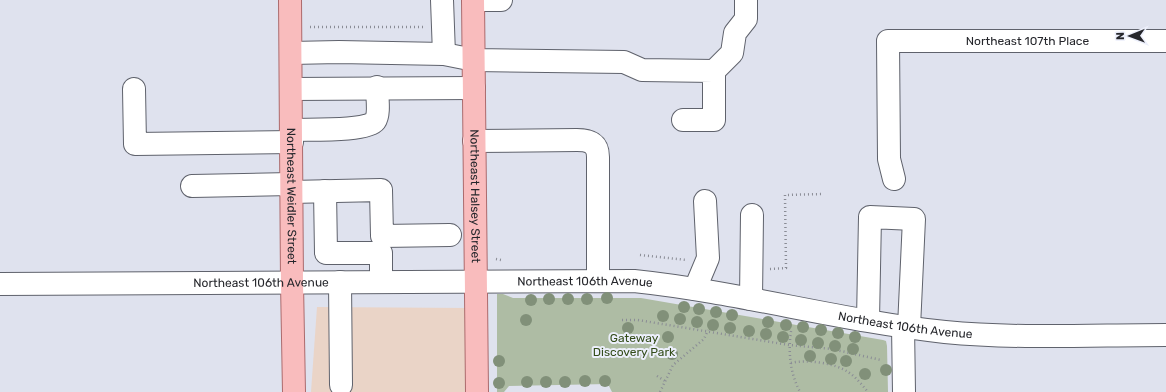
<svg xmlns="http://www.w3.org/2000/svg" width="1166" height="392" font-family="Rubik,sans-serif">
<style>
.commercial{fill:#ead4c7}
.green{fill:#aebca4}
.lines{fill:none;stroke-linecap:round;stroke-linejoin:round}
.minor-casing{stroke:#5f626c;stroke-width:24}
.major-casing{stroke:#ac6b6d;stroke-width:24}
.path{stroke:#8a8c95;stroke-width:2.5;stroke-dasharray:1 3;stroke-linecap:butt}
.minor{stroke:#fff;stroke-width:22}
.major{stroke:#f9bcbd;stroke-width:22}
.tree{fill:#819079}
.labels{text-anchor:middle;stroke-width:4;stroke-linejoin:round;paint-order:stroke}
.street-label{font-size:12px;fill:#25262b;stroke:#eceffb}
.park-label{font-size:12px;fill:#344d1a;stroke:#eceffb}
</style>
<rect width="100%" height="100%" fill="#dfe2ee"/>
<!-- commercial -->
<polygon class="commercial" points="317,307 470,308 470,392 311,392"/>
<!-- green -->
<polygon class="green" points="497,294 503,294 513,298 641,298 883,340 886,341 887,346 888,392 612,392 608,384 509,386 504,392 497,392"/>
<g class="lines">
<defs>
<g id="minor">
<polyline points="442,0 444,54"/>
<polyline points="473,0 501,0"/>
<polyline points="291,53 339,52 444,54 474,60 624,62 642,70 714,71 714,120 683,120"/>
<polyline points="714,71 732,53 735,33 746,19 746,0"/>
<polyline points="134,89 135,144 292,142"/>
<polyline points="291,89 474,88"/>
<path d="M292,130C306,129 367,132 375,121C380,114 377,97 377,87"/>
<path d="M474,141L577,140C589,140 598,143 598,157V281"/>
<path id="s1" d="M894,179L889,159L888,41H1166"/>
<polyline points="192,186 291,184"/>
<polyline points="325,191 326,253 381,253 381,282"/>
<polyline points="291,192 381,190 382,236 450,235"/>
<polyline points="340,282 341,385"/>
<path id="s2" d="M0,284L634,281C739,292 841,321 945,332C1018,339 1093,335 1166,335"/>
<polyline points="695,289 708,258 705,201"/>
<polyline points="751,299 752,215"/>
<polyline points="868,320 870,217 914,219 909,327"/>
<polyline points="903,326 904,392"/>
</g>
<g id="major">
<path id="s3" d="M290,0L292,283L294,392"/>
<path id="s4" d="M473,0L477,392"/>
</g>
</defs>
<!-- minor casing -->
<use href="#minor" class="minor-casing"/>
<!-- major casing -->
<use href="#major" class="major-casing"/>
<!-- path -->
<g class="path">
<polyline points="310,27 425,27"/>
<polyline points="640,255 687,260"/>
<polyline points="496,259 501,260"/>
<polyline points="770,269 786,268 785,195 823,194"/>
<polyline points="622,320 638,320 789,345 832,349 881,360"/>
<path d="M791,331C788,352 790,373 800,392"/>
<path d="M791,363C806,359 835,363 848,372C856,377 862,385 868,392"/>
<polyline points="657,376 665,381"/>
<polyline points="660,392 673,365 704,339 708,330"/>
</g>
<!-- minor -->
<use href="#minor" class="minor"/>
<!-- major -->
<use href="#major" class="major"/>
</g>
<!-- trees -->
<g class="tree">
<circle cx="607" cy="298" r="6"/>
<circle cx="549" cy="299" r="6"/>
<circle cx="568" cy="299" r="6"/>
<circle cx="587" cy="299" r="6"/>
<circle cx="531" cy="300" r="6"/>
<circle cx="684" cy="307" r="6"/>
<circle cx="699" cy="309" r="6"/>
<circle cx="716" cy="312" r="6"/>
<circle cx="732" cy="315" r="6"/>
<circle cx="663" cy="316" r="6"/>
<circle cx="680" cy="319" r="6"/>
<circle cx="526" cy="320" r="6"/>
<circle cx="697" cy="322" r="6"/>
<circle cx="768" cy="322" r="6"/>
<circle cx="713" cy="325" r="6"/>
<circle cx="786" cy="325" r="6"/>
<circle cx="803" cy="327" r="6"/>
<circle cx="628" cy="328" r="6"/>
<circle cx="730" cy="328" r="6"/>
<circle cx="821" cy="330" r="6"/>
<circle cx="749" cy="331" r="6"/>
<circle cx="838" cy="333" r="6"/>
<circle cx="766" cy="334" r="6"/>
<circle cx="668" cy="337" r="6"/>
<circle cx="783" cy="337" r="6"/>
<circle cx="855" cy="337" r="6"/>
<circle cx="801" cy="340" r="6"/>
<circle cx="818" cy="343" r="6"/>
<circle cx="835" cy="346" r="6"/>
<circle cx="853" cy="349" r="6"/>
<circle cx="672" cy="354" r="6"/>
<circle cx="810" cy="356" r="6"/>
<circle cx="831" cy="359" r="6"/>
<circle cx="499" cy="361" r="6"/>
<circle cx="846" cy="361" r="6"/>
<circle cx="886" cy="370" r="6"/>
<circle cx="865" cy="374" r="6"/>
<circle cx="585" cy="381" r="6"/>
<circle cx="605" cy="381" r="6"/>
<circle cx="527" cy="382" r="6"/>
<circle cx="546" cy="382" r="6"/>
<circle cx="565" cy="382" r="6"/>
<circle cx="499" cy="383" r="6"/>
</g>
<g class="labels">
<!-- street labels -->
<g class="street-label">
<text dy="4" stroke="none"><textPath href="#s1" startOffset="278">Northeast 107th Place</textPath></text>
<text dy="4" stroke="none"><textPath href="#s3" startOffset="196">Northeast Weidler Street</textPath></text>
<text dy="4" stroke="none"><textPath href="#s4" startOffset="196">Northeast Halsey Street</textPath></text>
<text dy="4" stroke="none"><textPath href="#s2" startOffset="261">Northeast 106th Avenue</textPath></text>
<text dy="4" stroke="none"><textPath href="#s2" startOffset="585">Northeast 106th Avenue</textPath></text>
<text dy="4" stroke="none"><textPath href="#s2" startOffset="909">Northeast 106th Avenue</textPath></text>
</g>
<!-- park labels -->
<g class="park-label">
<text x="634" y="342">Gateway<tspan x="634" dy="14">Discovery Park</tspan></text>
</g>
</g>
<!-- north arrow -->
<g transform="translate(1130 36) rotate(269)" stroke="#eceffb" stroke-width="3" paint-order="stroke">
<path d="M0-3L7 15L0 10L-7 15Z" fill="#25262b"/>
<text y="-6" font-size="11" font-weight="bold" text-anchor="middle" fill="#25262b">N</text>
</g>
</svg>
